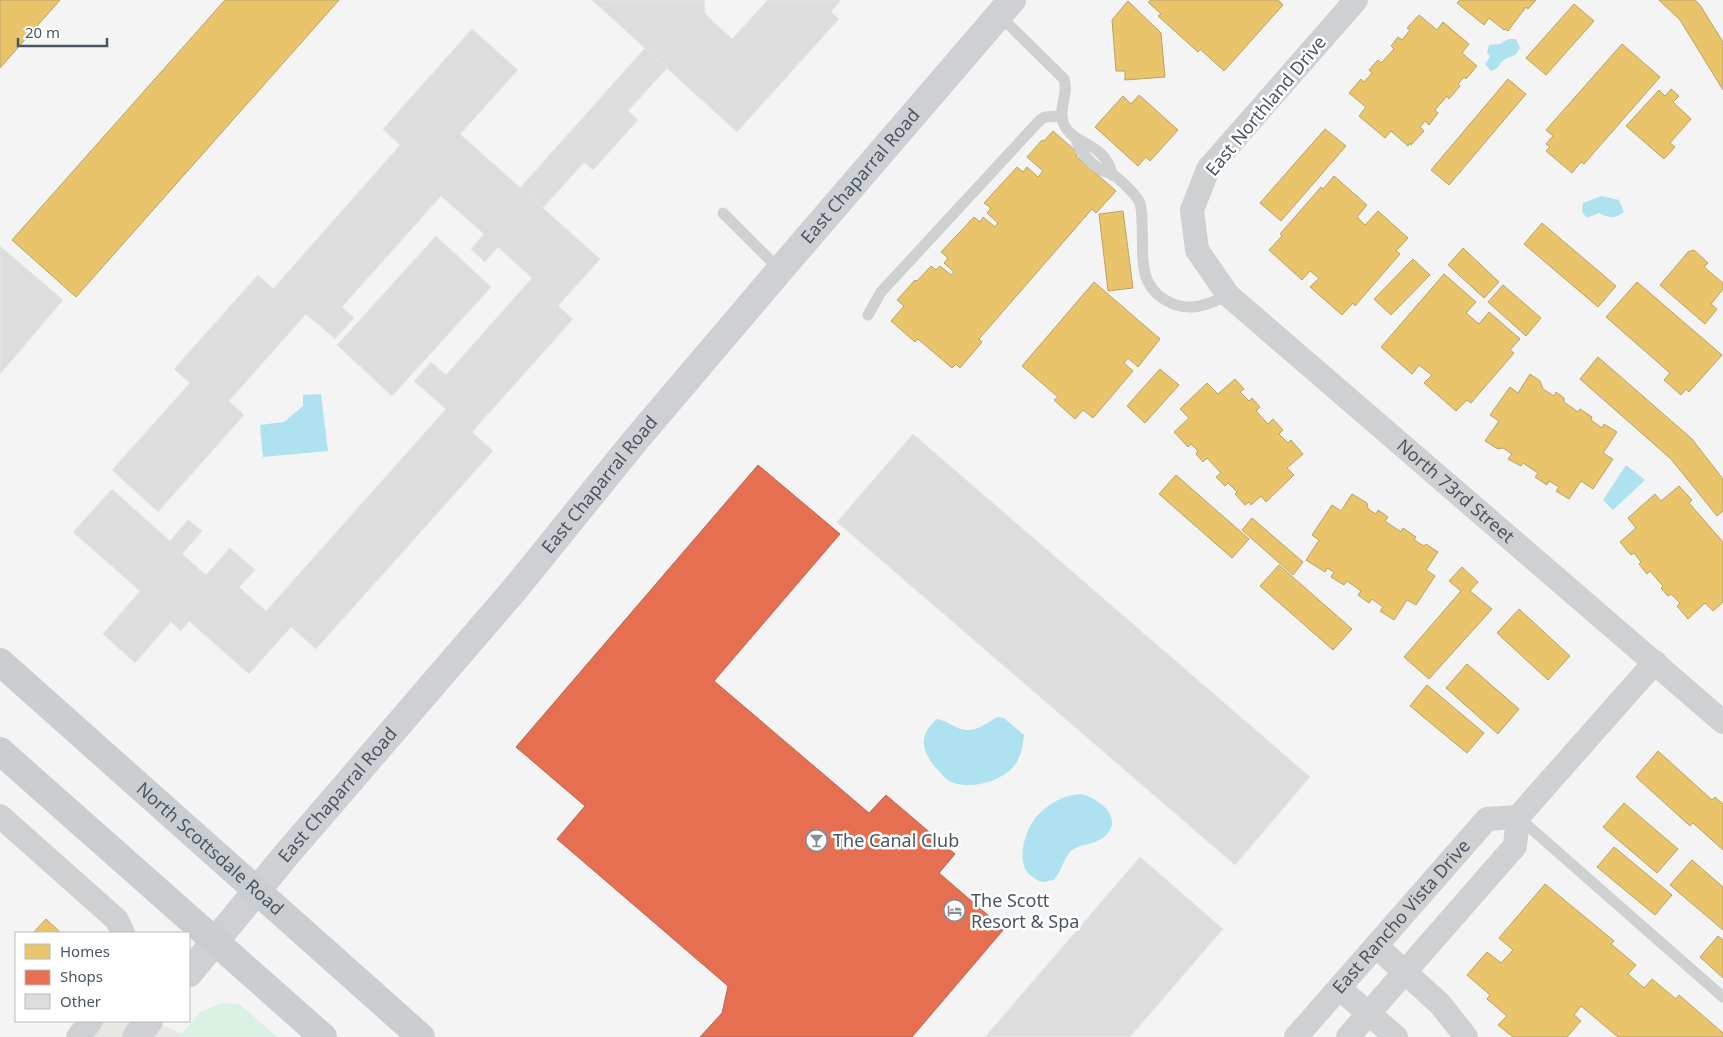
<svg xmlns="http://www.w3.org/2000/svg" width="1723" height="1037" font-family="'Noto Sans',sans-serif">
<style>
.commercial{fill:#e8e7e3}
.green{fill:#d9f2e3}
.water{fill:#aee2f0}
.homes{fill:#e9c46a;stroke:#b9a367}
.shops{fill:#e76f51;stroke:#b86856}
.building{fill:#ddddde;stroke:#e5e6e7}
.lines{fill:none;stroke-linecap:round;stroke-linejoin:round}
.service{stroke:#ced0d2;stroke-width:11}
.minor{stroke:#ced0d2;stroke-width:24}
.secondary{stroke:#ced0d4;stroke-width:28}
.primary{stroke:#caced1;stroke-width:28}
.labels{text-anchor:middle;stroke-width:5;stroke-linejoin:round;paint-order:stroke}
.street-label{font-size:18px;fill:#4a5661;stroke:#fff}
.poi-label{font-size:18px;fill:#4a5661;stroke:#fff;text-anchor:start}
</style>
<rect width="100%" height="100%" fill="#f4f4f4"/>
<!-- commercial -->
<polygon class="commercial" points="239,1004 276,1037 92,1037 105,1021 153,1021 182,1034 217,1005"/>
<!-- green -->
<polygon class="green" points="223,1003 239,1004 277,1037 179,1037 200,1012"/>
<!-- water -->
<g class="water">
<path d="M1508,39H1516L1520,48C1513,60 1512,54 1504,60C1497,65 1502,67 1491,71L1485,64L1490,57L1487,52L1489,45L1500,44Z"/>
<path d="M1601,196L1619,200L1624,212C1615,219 1609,218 1599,213L1587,218L1582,212L1583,203Z"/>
<polygon points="321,394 328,451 263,457 260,425 284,422 303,406 303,395"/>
<polygon points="1626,465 1645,480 1613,510 1603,500"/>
<path d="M997,717L1004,718L1024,735C1023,746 1021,756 1015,765C1001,782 971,790 951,782C946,780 941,773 937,769C921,751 918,735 937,719C944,720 950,724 956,727C971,735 983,726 997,717Z"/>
<path d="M1081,794C1098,798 1126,818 1104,837C1095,845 1080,844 1072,850C1065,855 1061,872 1054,880C1051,880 1046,882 1043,882C1038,882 1033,877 1029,874C1015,861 1026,826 1039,814C1050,802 1065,795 1081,794Z"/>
</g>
<!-- homes -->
<g class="homes">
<polygon points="0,0 60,0 0,68"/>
<polygon points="225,0 339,0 76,297 12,240"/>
<polygon points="1151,0 1278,0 1283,5 1224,71 1200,49 1198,52 1158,16 1161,14 1148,2"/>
<polygon points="1460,0 1536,0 1528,9 1526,7 1508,31 1505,29 1504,30 1489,18 1484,25 1457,3"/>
<polygon points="1659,0 1695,0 1700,5 1723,42 1723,90 1680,20"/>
<polygon points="1128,1 1161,33 1165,77 1125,80 1125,71 1116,71 1112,20"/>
<polygon points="1574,4 1594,21 1546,75 1526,58"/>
<polygon points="1419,15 1437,30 1443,22 1469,44 1462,53 1477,66 1466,79 1464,77 1458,84 1460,86 1449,99 1447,96 1435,110 1438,113 1429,125 1425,121 1420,127 1424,131 1411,145 1410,143 1408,146 1391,131 1385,138 1359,116 1366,107 1349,93 1361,79 1364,82 1372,73 1369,70 1378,60 1381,63 1394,49 1391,46 1398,37 1402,40 1410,30 1407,28"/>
<polygon points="1622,44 1660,77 1584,164 1581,162 1572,173 1546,151 1550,147 1546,144 1553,136 1546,130"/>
<polygon points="1508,79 1526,94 1449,185 1431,170"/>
<polygon points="1671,89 1679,96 1673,102 1691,119 1670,143 1675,147 1664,159 1626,126 1659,90 1665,96"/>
<polygon points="1139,95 1178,130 1150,161 1146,157 1138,166 1095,127 1123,96 1131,104"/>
<polygon points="1325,129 1346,146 1281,221 1260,203"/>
<polygon points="1053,131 1078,153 1076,156 1116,191 1096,213 1092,209 979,339 982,342 960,368 956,364 952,368 918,339 915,342 891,321 904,306 897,300 915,280 917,281 931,266 936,270 940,266 951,275 954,272 944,263 948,258 941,252 974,217 980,222 983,217 995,227 998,223 987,213 991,208 984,203 1017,167 1023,172 1027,167 1038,177 1043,171 1027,157 1042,140 1044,141"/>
<polygon points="1334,176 1367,205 1357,217 1365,225 1378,211 1408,238 1396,251 1400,254 1355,306 1353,303 1342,315 1310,287 1319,278 1310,271 1302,280 1269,250 1282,236 1280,234 1321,187 1323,189"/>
<polygon points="1123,211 1133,288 1108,291 1099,214"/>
<polygon points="1542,223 1616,286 1598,307 1524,244"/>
<polygon points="1463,248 1499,282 1484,298 1448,265"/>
<polygon points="1694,250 1708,263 1704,267 1723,283 1723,289 1711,304 1717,309 1705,324 1660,285 1688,252"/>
<polygon points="1413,259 1430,275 1391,315 1374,299"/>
<polygon points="1444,274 1476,302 1466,313 1479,324 1489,312 1520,339 1510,350 1514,353 1471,403 1467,400 1456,411 1424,383 1432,375 1419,365 1412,374 1381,347"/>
<polygon points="1094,282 1160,339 1138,367 1128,358 1124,363 1133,371 1093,418 1083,410 1075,419 1054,400 1058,397 1022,366"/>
<polygon points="1637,282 1722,355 1689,392 1686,389 1681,395 1664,380 1670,373 1606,317"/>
<polygon points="1503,285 1541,318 1526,336 1488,302"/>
<polygon points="1598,357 1692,439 1723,479 1723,511 1717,516 1671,459 1580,379"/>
<polygon points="1160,369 1179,385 1145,423 1127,406"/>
<polygon points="1530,374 1540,381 1543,389 1554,396 1556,392 1564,398 1564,402 1578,412 1580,409 1592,417 1591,420 1602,428 1604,424 1617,432 1603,453 1613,459 1593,489 1581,481 1569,499 1556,491 1559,487 1549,481 1547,485 1535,477 1538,473 1523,463 1521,466 1508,459 1512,454 1503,448 1498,449 1485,441 1499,421 1490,415 1510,387 1518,393"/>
<polygon points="1235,379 1244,389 1240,392 1249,401 1252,398 1260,407 1256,411 1268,424 1273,419 1283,430 1279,434 1288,443 1291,440 1303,454 1287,468 1294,475 1266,502 1261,496 1251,505 1249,502 1245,505 1235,494 1237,492 1228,483 1225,486 1216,477 1221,473 1207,458 1203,462 1196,454 1198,451 1191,444 1188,447 1174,432 1189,418 1180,409 1207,383 1218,394"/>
<polygon points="1176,475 1249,539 1232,558 1159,494"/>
<polygon points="1679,486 1692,500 1689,503 1723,542 1723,602 1713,611 1705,603 1688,619 1677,606 1680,603 1671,594 1668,596 1661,588 1663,586 1650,571 1647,574 1639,564 1641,562 1634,553 1631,555 1620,542 1636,528 1628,518 1655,494 1661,501"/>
<polygon points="1352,494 1367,503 1368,509 1376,514 1378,510 1388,517 1385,521 1401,532 1403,528 1416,537 1414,540 1424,546 1426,544 1438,552 1426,570 1435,576 1416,605 1407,600 1394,620 1380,611 1383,607 1372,599 1369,603 1358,595 1361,591 1347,581 1344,585 1331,577 1334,572 1327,568 1325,572 1306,560 1319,540 1312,535 1332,505 1341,511"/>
<polygon points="1252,518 1303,562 1293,575 1242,530"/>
<polygon points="1279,565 1352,629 1333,650 1260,586"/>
<polygon points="1462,567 1478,582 1470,591 1492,609 1429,679 1404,657 1461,591 1449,581"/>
<polygon points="1519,609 1570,656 1548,680 1497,633"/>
<polygon points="1467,664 1519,709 1498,734 1446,688"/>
<polygon points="1427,685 1484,733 1467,753 1410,706"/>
<polygon points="1658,751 1712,800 1715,797 1723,804 1723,850 1693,823 1690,826 1636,777"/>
<polygon points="1624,803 1678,849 1657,873 1603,827"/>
<polygon points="1614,847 1672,895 1655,915 1597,867"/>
<polygon points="1692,860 1723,887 1723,930 1670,885"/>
<polygon points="1545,884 1614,941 1611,944 1636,965 1628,974 1644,988 1652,979 1676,999 1679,995 1723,1033 1723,1037 1618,1037 1581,1006 1574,1015 1581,1021 1567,1037 1513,1037 1498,1025 1507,1016 1487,999 1490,995 1467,975 1487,952 1501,963 1513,950 1499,938"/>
<polygon points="46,919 61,933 33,933"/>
<polygon points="1718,936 1723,940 1723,978 1700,957"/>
</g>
<!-- shops -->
<polygon class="shops" points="758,465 840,534 714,681 869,813 886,795 955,854 939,873 1004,929 912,1037 700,1037 722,1013 728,986 557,839 585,806 516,747"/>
<!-- building -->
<g class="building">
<polygon points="592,0 704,0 705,14 732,39 768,0 841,0 831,12 839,19 737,132"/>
<polygon points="472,29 518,70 460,134 600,259 558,306 573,319 472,432 493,451 316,649 291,627 249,674 189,621 181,631 171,622 135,663 103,634 140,591 73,532 112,489 170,541 188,520 202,531 182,554 206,575 230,548 255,570 239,587 266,611 446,409 414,381 431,362 446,375 532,278 498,247 485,262 471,249 484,234 441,196 342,307 354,318 335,339 306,314 229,401 244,415 158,512 112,470 190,383 174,369 258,275 273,289 400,145 383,129"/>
<polygon points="645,48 667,68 628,111 638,120 593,170 584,162 543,208 520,188"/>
<polygon points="436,236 491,287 392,396 337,345"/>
<polygon points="0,246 63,300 0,374"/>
<polygon points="913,434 1310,777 1235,865 837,522"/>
<polygon points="1140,857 1223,929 1130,1037 985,1037"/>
</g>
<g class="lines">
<!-- service -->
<g class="service">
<path d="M999,15L1064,79C1069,95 1058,108 1063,122C1071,146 1106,141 1112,175"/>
<path d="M1076,138C1079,152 1089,162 1101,170C1104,172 1108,173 1112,174C1119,178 1135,194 1139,201C1142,207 1142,217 1142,223C1144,253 1136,284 1167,301C1189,313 1208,305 1228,295"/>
<polyline points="723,213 780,270"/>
<polyline points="868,315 881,292 1040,120 1045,117 1062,116"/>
<polyline points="1519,818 1723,997"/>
</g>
<!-- minor -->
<g class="minor">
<path id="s1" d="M1356,0L1208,169L1192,210L1197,250L1228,295L1723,722"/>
<polyline points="0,816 117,920 123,933"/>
<polyline points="1376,946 1440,1004 1466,1037"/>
<polyline points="1339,988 1396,1037"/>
<polyline points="78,1037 91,1021"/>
<path id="s2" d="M1296,1037L1487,819L1518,817"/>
<polyline points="1348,1037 1515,846 1518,817 1655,662"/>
</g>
<!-- secondary -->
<g class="secondary">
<path id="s3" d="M189,973L287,854L515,589L634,442L780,270L1012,0"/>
<polyline points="136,1037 149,1021"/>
</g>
<!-- primary -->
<g class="primary">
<path id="s4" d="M0,662L421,1037"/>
<polyline points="0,751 323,1037"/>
</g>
</g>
<!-- icons -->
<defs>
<symbol id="bar-ring" viewBox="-11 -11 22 22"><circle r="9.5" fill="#fff" stroke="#868d94" stroke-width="1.5"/><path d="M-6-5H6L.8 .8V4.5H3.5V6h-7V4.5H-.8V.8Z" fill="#868d94"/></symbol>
<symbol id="hotel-ring" viewBox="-11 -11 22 22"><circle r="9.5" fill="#fff" stroke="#868d94" stroke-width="1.5"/><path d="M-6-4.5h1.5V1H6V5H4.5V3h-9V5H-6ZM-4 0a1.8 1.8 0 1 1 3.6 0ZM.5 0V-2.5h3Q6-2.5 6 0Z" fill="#868d94"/></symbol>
</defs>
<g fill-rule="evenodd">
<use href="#bar-ring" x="804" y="828" width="25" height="25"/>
<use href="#hotel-ring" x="942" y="898" width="25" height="25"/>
</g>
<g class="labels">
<!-- street labels -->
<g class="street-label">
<text transform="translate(1266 106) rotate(-50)" y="6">East Northland Drive</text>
<text dy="6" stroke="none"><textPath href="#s3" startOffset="1042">East Chaparral Road</textPath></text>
<text dy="6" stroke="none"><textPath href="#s3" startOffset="638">East Chaparral Road</textPath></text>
<text dy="6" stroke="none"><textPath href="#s1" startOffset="664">North 73rd Street</textPath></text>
<text dy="6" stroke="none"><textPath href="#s3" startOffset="232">East Chaparral Road</textPath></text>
<text dy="6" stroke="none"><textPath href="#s4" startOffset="281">North Scottsdale Road</textPath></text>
<text dy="6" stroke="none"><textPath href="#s2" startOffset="160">East Rancho Vista Drive</textPath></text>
</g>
<!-- poi labels -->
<g class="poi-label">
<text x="833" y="847">The Canal Club</text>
<text x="971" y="907">The Scott<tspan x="971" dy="21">Resort &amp; Spa</tspan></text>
</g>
</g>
<!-- legend -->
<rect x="15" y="932" width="175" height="90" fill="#ffffff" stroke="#b7bbc0"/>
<rect x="25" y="944" width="25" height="15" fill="#e9c46a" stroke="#b7bbc0"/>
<text x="60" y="957" font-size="15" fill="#4a5661">Homes</text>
<rect x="25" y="970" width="25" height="15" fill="#e76f51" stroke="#b7bbc0"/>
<text x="60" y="982" font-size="15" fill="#4a5661">Shops</text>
<rect x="25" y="994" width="25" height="15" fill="#ddddde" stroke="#b7bbc0"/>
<text x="60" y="1007" font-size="15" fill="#4a5661">Other</text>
<!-- scale -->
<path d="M18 38v8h89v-8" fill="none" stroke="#4a5661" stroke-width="2.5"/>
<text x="25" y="38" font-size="15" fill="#4a5661" stroke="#ffffff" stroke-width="4" paint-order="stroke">20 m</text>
</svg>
